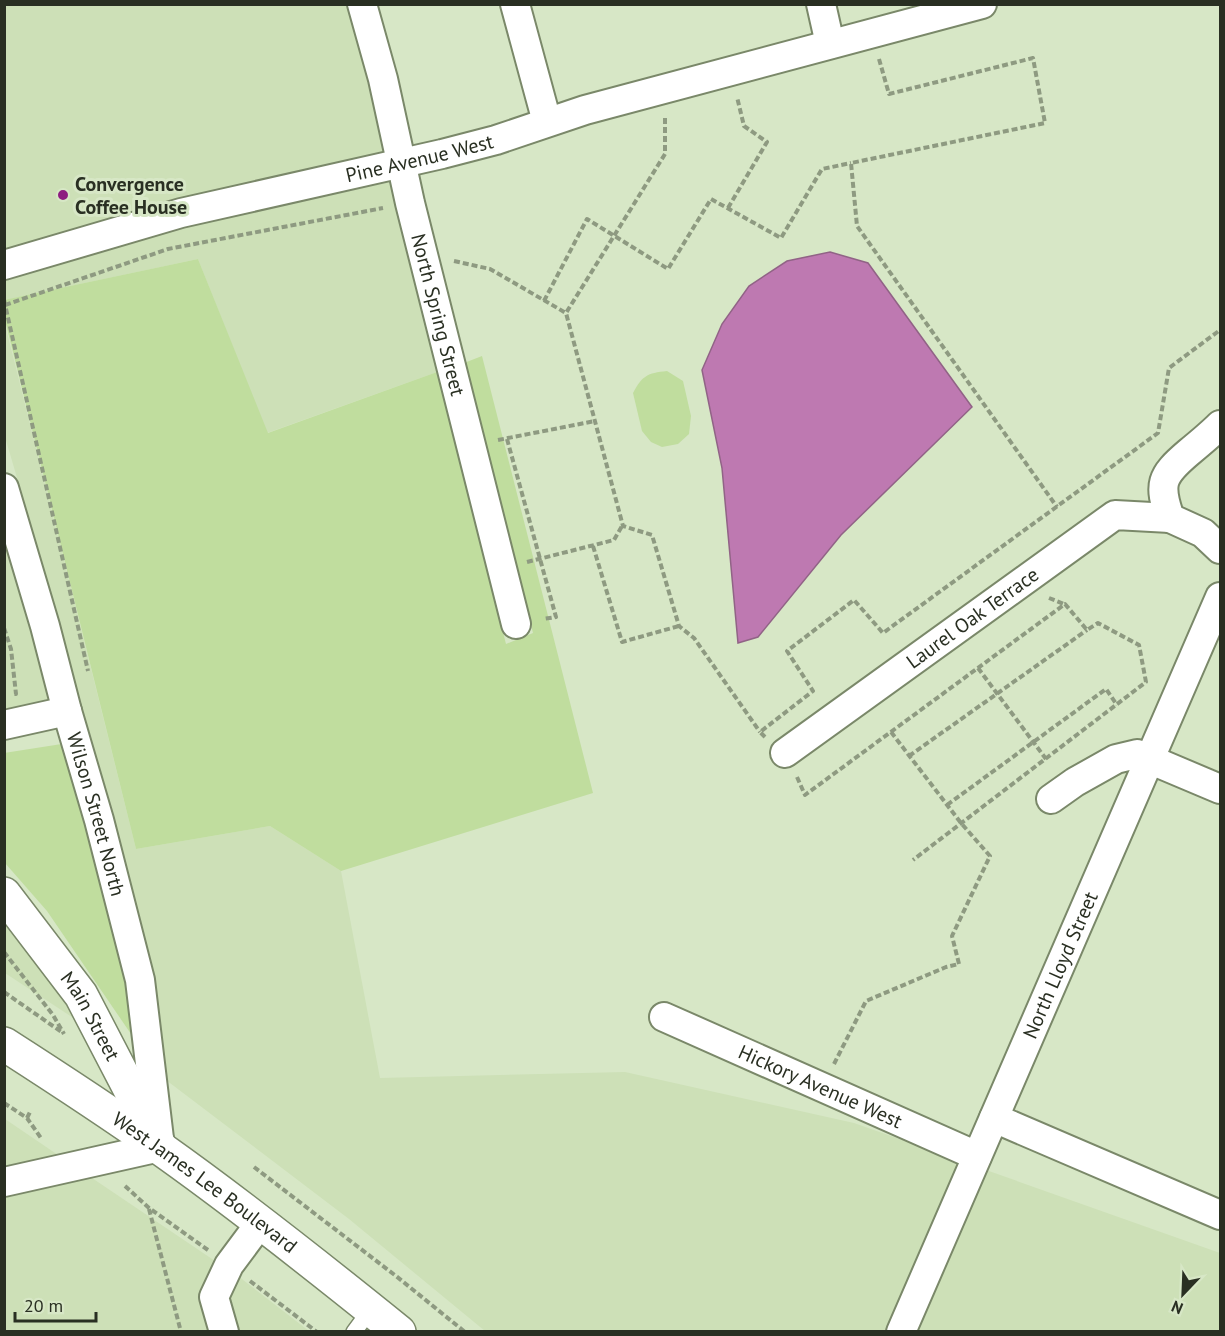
<svg xmlns="http://www.w3.org/2000/svg" width="1225" height="1336" font-family="'PT Sans',sans-serif">
<style>
.built{fill:#cde0b7}
.green{fill:#c0dd9e}
.water{fill:#be79b1;stroke:#916386;stroke-width:1.5}
.lines{fill:none;stroke-linecap:round;stroke-linejoin:round}
.lane-casing{stroke:#7a8869;stroke-width:18}
.street-casing{stroke:#7a8869;stroke-width:32}
.secondary-casing{stroke:#7a8869;stroke-width:36}
.primary-casing{stroke:#7a8869;stroke-width:36}
.path{stroke:#8e9a81;stroke-width:4;stroke-dasharray:6 3;stroke-linecap:butt}
.lane{stroke:#fff;stroke-width:15}
.street{stroke:#fff;stroke-width:28}
.secondary{stroke:#fff;stroke-width:33}
.primary{stroke:#fff;stroke-width:33}
.poi-dot{fill:#8d1d80;stroke:#d7e7c6;stroke-width:2}
.labels{text-anchor:middle;stroke-width:6;stroke-linejoin:round;paint-order:stroke}
.street-label{font-size:20px;fill:#292f22;stroke:#d7e7c6}
.poi-label{font-size:20px;font-weight:bold;fill:#292f22;stroke:#d7e7c6;text-anchor:start}
</style>
<rect width="100%" height="100%" fill="#d7e7c6"/>
<!-- built -->
<g class="built">
<polygon points="5,4 347,5 369,84 383,152 179,198 5,249"/>
<polygon points="390,182 437,372 267,433 198,259 5,300 5,280 45,268 182,228"/>
<polygon points="4,320 136,849 270,826 341,871 380,1078 625,1072 854,1123 908,1142 958,1165 886,1331 485,1331 349,1219 166,1080 154,974 112,814 80,706 79,693 77,693 59,620 5,437"/>
<polygon points="4,539 32,632 49,699 5,709"/>
<polygon points="4,919 69,1005 78,1021 5,973"/>
<polygon points="4,1119 5,1119 58,1155 5,1167"/>
<polygon points="986,1170 1220,1253 1220,1331 916,1332"/>
<polygon points="92,1178 215,1261 201,1303 209,1331 5,1331 4,1198"/>
<polygon points="238,1276 309,1331 239,1331 229,1297"/>
</g>
<!-- green -->
<g class="green">
<polygon points="198,259 268,433 437,372 506,644 533,633 464,363 482,356 593,793 341,871 270,826 136,849 5,320 4,300"/>
<path d="M667,371L683,381L691,416L689,434L678,444L662,447L651,442L642,431L633,393C642,376 647,373 667,371Z"/>
<polygon points="68,743 133,977 131,1034 47,911 5,863 4,753"/>
</g>
<!-- water -->
<polygon class="water" points="830,252 868,263 972,407 841,535 758,637 738,643 722,468 702,370 722,324 749,286 787,261"/>
<g class="lines">
<defs>
<polyline id="lane" points="354,1332 371,1309"/>
<g id="street">
<path id="s1" d="M362,4L383,79L410,203L516,624"/>
<polyline points="515,4 547,122"/>
<polyline points="821,4 830,44"/>
<path id="s2" d="M4,265L181,213L442,154L496,140L585,110L982,4"/>
<path d="M1220,425C1210,435 1199,444 1188,453C1161,476 1158,484 1170,518L1203,533L1220,549"/>
<path id="s3" d="M4,488L45,626L67,711L99,820L140,980L160,1147L4,1182"/>
<polyline points="4,725 67,711"/>
<path id="s4" d="M785,753L1115,515L1170,518"/>
<polyline points="1051,799 1075,782 1116,759 1137,754 1220,789"/>
<path id="s5" d="M664,1017L977,1156"/>
<polyline points="994,1118 1220,1215"/>
<polyline points="224,1332 214,1297 229,1265 261,1222"/>
<path id="s6" d="M901,1332L1220,597"/>
</g>
<g id="secondary">
<path id="s7" d="M4,894L81,995L160,1147"/>
</g>
<g id="primary">
<path id="s8" d="M4,1044C57,1078 109,1112 160,1148C242,1206 321,1269 399,1332"/>
</g>
</defs>
<!-- lane casing -->
<use href="#lane" class="lane-casing"/>
<!-- street casing -->
<use href="#street" class="street-casing"/>
<!-- secondary casing -->
<use href="#secondary" class="secondary-casing"/>
<!-- primary casing -->
<use href="#primary" class="primary-casing"/>
<!-- path -->
<g class="path">
<polyline points="879,59 889,94 1033,58 1045,123 851,163 857,226 1057,507"/>
<polyline points="665,118 665,154 566,313 623,526 652,535 679,626 694,638 760,732"/>
<polyline points="728,208 767,142 744,126 737,97"/>
<polyline points="454,261 490,269 566,313"/>
<polyline points="4,300 88,671"/>
<polyline points="544,301 587,219 668,269 711,199 781,238 822,169 851,163"/>
<polyline points="5,305 168,249 383,208"/>
<polyline points="507,439 556,617 543,619"/>
<polyline points="498,440 595,421"/>
<polyline points="593,546 622,642 679,626"/>
<polyline points="527,562 614,540 622,526"/>
<polyline points="1049,598 1064,604"/>
<polyline points="4,628 11,649 16,694 14,694"/>
<polyline points="978,668 1046,759"/>
<polyline points="765,737 760,732 813,691 787,651 854,600 883,633 1158,433 1169,368 1220,330"/>
<polyline points="909,756 1087,630"/>
<polyline points="797,777 805,795 1065,604 1087,630 1098,623 1139,645 1146,682 913,860"/>
<polyline points="947,805 1106,689 1117,705"/>
<polyline points="4,952 53,1015 64,1034"/>
<polyline points="4,992 63,1033"/>
<polyline points="834,1064 866,1001 946,967 959,964 952,936 990,856 961,823 891,732"/>
<polyline points="4,1103 27,1118 41,1138"/>
<polyline points="27,1118 30,1112"/>
<polyline points="254,1167 396,1276 465,1332"/>
<polyline points="125,1186 149,1208 208,1250"/>
<polyline points="149,1209 181,1332"/>
<polyline points="250,1281 317,1332"/>
</g>
<!-- lane -->
<use href="#lane" class="lane"/>
<!-- street -->
<use href="#street" class="street"/>
<!-- secondary -->
<use href="#secondary" class="secondary"/>
<!-- primary -->
<use href="#primary" class="primary"/>
</g>
<!-- markers -->
<circle class="poi-dot" cx="63" cy="195" r="6"/>
<g class="labels">
<!-- street labels -->
<g class="street-label">
<text dy="7" stroke="none"><textPath href="#s2" startOffset="429">Pine Avenue West</textPath></text>
<text dy="7" stroke="none"><textPath href="#s1" startOffset="320">North Spring Street</textPath></text>
<text dy="7" stroke="none"><textPath href="#s4" startOffset="231">Laurel Oak Terrace</textPath></text>
<text dy="7" stroke="none"><textPath href="#s3" startOffset="339">Wilson Street North</textPath></text>
<text dy="7" stroke="none"><textPath href="#s6" startOffset="400">North Lloyd Street</textPath></text>
<text dy="7" stroke="none"><textPath href="#s7" startOffset="150">Main Street</textPath></text>
<text dy="7" stroke="none"><textPath href="#s5" startOffset="171">Hickory Avenue West</textPath></text>
<text dy="7" stroke="none"><textPath href="#s8" startOffset="244">West James Lee Boulevard</textPath></text>
</g>
<!-- poi labels -->
<g class="poi-label">
<text x="75" y="191">Convergence<tspan x="75" dy="23">Coffee House</tspan></text>
</g>
</g>
<!-- border -->
<rect width="1225" height="1336" fill="none" stroke="#292f22" stroke-width="12"/>
<!-- north arrow -->
<g transform="translate(1183 1294) rotate(203)" stroke="#d7e7c6" stroke-width="4.5" paint-order="stroke">
<path d="M0-4.5L10 22L0 15L-10 22Z" fill="#292f22"/>
<text y="-9" font-size="16" font-weight="bold" text-anchor="middle" fill="#292f22">N</text>
</g>
<!-- scale -->
<path d="M15 1312v9h81v-9" fill="none" stroke="#292f22" stroke-width="3"/>
<text x="24" y="1312" font-size="18" fill="#292f22" stroke="#d7e7c6" stroke-width="4.5" paint-order="stroke">20 m</text>
</svg>
